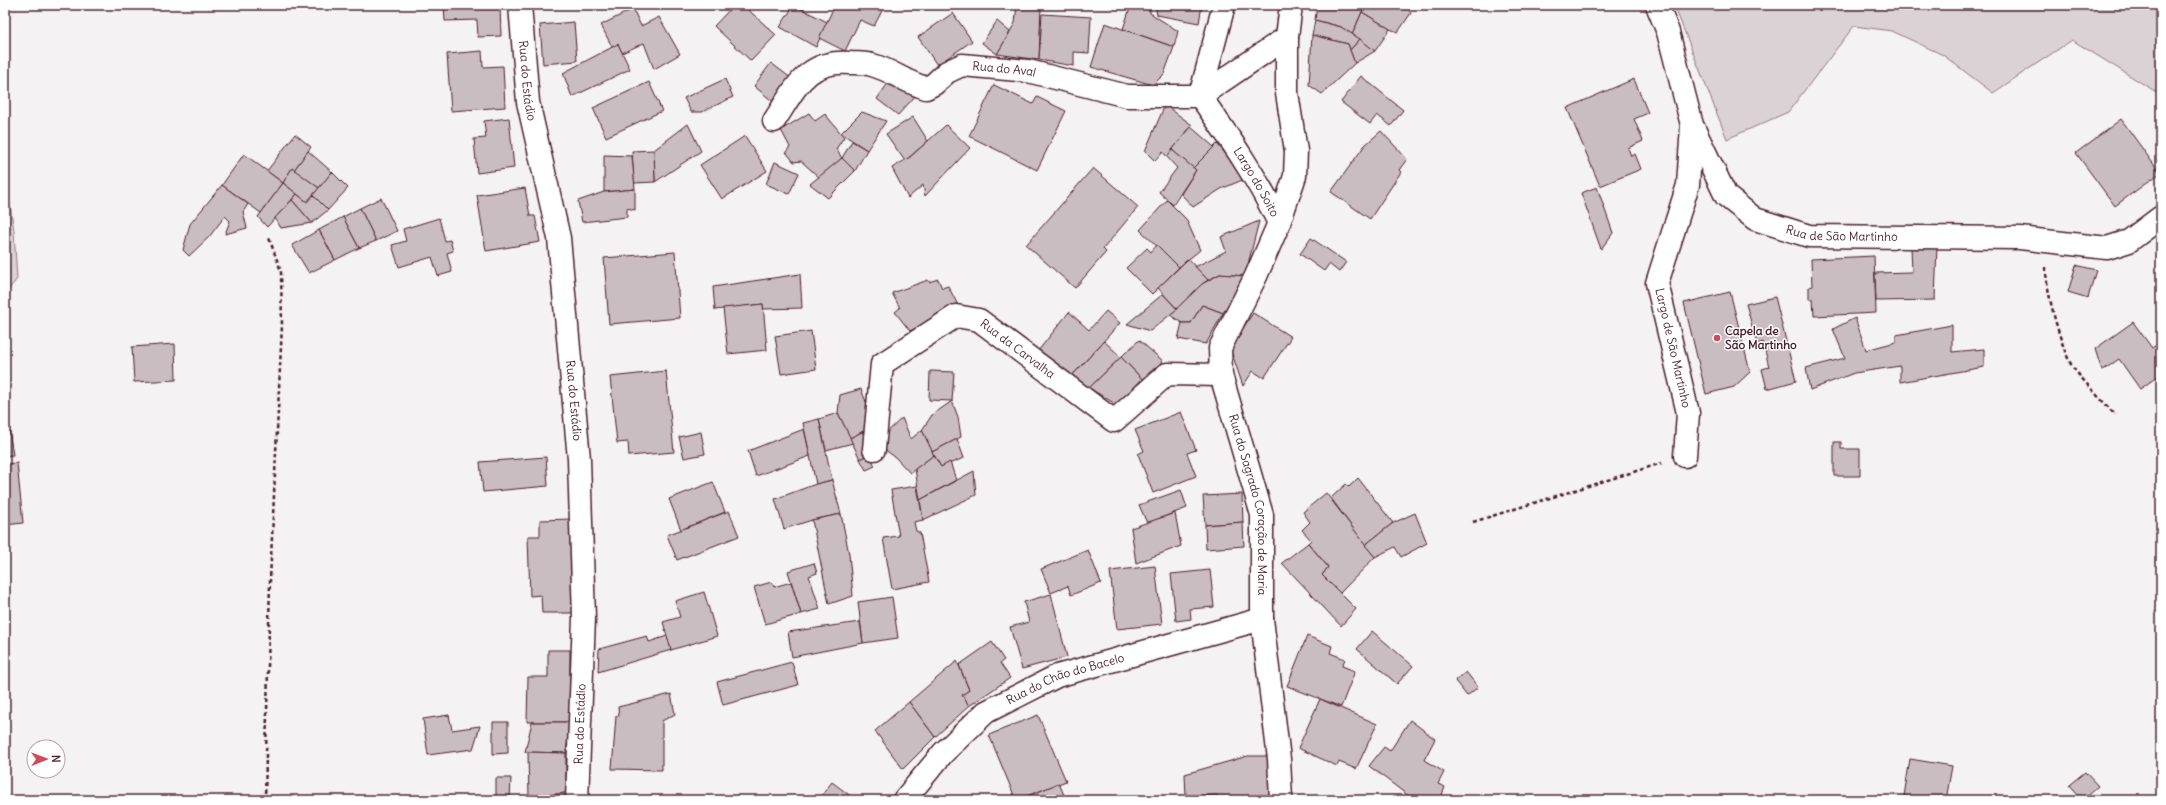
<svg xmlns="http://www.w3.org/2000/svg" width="2166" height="805" font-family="Delius,sans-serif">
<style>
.green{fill:#dbd2d5;stroke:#927880}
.building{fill:#cabdc1;stroke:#4a1f2b}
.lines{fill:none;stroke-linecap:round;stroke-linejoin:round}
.street-casing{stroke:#4a1f2b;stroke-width:25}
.path{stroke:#4a1f2b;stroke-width:2.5;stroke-dasharray:4 3;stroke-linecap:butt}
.street{stroke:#fff;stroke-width:22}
.poi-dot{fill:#d1495b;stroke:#fff;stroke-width:1.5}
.labels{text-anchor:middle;stroke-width:3;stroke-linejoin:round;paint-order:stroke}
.street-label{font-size:12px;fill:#4a1f2b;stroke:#fff}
.poi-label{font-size:12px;font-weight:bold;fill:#4a1f2b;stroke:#fff;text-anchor:start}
</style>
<rect width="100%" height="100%" fill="#f4f2f2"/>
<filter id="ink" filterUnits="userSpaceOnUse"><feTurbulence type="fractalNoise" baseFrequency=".025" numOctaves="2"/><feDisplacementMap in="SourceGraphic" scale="8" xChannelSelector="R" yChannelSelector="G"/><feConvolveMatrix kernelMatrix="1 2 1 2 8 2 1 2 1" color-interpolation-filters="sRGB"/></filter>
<g filter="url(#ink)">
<!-- green -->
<g class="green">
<polygon points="1674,5 2161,5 2161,95 2072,40 1993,93 1943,55 1892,31 1854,26 1788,112 1727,139"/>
<polygon points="5,170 14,231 17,279 5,294"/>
</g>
<!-- building -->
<g class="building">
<polygon points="444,5 500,5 501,36 478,37 477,20 445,21"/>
<polygon points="734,5 743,5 776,35 751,61 714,26"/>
<polygon points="794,5 827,22 816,47 780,27"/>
<polygon points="835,5 875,5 883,9 874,26 860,20 845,51 819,38"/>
<polygon points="1017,5 1041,5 1039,60 997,54 1015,23"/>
<polygon points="1131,5 1150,5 1150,13 1178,31 1174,47 1123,29"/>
<polygon points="1155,5 1202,5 1199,23 1157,15"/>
<polygon points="1317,5 1365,5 1352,35 1341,27 1315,20"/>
<polygon points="1365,5 1405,5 1411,13 1398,32 1390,29 1362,12"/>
<polygon points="633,9 641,26 659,17 680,54 654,69 644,43 622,53 618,44 612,47 601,25"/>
<polygon points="1362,12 1390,29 1375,51 1352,35"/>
<polygon points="953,13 972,41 937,65 918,37"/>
<polygon points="1042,14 1091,17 1089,53 1074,52 1074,66 1039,60"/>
<polygon points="1315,20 1341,27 1360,39 1350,50 1348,44 1312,35"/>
<polygon points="997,21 1010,32 997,54 982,43"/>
<polygon points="574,22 577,61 543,64 540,25"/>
<polygon points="1105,23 1174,47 1164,74 1153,85 1091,67"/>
<polygon points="1312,35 1348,44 1355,63 1322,94 1309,85"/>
<polygon points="1360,39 1375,51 1355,63 1350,50"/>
<polygon points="618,44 630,69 572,97 563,73"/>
<polygon points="482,51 483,67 503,66 505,107 451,111 447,54"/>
<polygon points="771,63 796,82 777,105 754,86"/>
<polygon points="893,76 919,92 898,115 877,99"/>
<polygon points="1361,76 1403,110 1391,126 1377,115 1370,124 1341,102"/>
<polygon points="725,79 733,97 702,112 691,112 684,98"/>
<polygon points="1634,79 1648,113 1634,119 1643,141 1628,148 1631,156 1635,154 1641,169 1600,186 1567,108"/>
<polygon points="649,82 662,111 606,137 593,108"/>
<polygon points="994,85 1033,104 1037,97 1066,111 1037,170 969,136"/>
<polygon points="1165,105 1192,125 1167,157 1163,152 1155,161 1145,151"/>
<polygon points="862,112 886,121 867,150 841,133"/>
<polygon points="809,113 815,121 825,114 844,137 836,149 842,158 820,178 801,161 794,162 786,152 790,147 781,130"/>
<polygon points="913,117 928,141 905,161 886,134"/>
<polygon points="509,118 514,168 477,173 474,139 486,138 484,121"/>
<polygon points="2121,119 2160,173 2115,206 2076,153"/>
<polygon points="688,124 701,151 655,182 654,150"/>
<polygon points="946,125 970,148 925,196 923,185 908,198 892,168 910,157"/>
<polygon points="1191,127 1214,147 1193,168 1172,150"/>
<polygon points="1381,131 1407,159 1399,170 1401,172 1370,219 1331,192 1365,145"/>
<polygon points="295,134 311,147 294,170 292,168 283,183 267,171"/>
<polygon points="745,136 767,171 722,199 700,165"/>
<polygon points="852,141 867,150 855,171 842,158"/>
<polygon points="1217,144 1247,178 1221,189 1193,207 1181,194 1196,170 1193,168"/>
<polygon points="654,150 655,182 634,183 632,151"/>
<polygon points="1172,150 1196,170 1173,205 1159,192 1177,168 1167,157"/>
<polygon points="308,151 332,172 319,188 294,170"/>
<polygon points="244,154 283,183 261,213 222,185"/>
<polygon points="604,155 632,156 635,189 604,192"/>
<polygon points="842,158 855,171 828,198 810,184"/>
<polygon points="775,162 799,173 789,194 766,184"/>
<polygon points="292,168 319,188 307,202 283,183"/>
<polygon points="1093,168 1138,207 1103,249 1106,252 1075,288 1026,245"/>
<polygon points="332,172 348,188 328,210 313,195"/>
<polygon points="283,183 297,194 267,227 258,217"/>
<polygon points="222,185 248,204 243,212 247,228 225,234 230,221 225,216 209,237 189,256 183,250 190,224"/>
<polygon points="1597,187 1613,233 1601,249 1581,193"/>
<polygon points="525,188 530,216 535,216 540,242 486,251 477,195"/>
<polygon points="635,189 635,210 627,208 627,217 582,222 578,201 604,192"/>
<polygon points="297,194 307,202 313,195 328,210 312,223 292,200"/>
<polygon points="381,198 397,231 376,241 360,208"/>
<polygon points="292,200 312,223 281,228 275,218"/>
<polygon points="1167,200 1186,219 1200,250 1179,267 1140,230"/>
<polygon points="360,208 376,241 359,248 343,217"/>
<polygon points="343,217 359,248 335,260 319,230"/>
<polygon points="439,218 445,241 450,240 453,251 447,253 452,272 438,276 432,257 399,267 392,245 406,241 403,229"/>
<polygon points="1259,221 1245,276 1220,274 1208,280 1195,267 1226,251 1221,237"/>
<polygon points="319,230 335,260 309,273 292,245"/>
<polygon points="1311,238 1346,262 1339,272 1329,264 1324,271 1300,254"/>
<polygon points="1157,245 1179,267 1152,294 1126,268 1147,248 1151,252"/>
<polygon points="1937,245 1935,300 1876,301 1875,273 1912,272 1911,246"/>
<polygon points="675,252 680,318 609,324 604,258"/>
<polygon points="1874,256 1876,313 1814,316 1813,299 1809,299 1809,287 1812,286 1811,259"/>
<polygon points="1188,259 1208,280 1202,284 1177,309 1158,288"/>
<polygon points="2076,265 2096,270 2088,298 2068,292"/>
<polygon points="800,274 802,308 763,309 763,304 715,310 713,287"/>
<polygon points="1220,274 1245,276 1223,313 1202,305 1191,323 1182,323 1170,315 1202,284"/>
<polygon points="938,279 942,288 948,286 959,307 910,331 895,312 900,308 892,293 928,280 929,282"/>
<polygon points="1730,292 1750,372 1734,387 1706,394 1684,303"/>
<polygon points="1163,294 1177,309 1150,331 1127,324"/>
<polygon points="1775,297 1796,381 1767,389 1762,369 1769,367 1763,342 1757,344 1746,304"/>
<polygon points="763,304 767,350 728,354 723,308"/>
<polygon points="1202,305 1223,313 1206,344 1178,339 1182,323 1191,323"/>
<polygon points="1106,311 1120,323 1070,378 1038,351 1069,312 1089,330"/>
<polygon points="1253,313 1291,337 1264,378 1253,371 1243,386 1230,348"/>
<polygon points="1855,318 1866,350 1896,342 1896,335 1952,325 1952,352 1984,349 1984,367 1900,382 1900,366 1854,373 1810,390 1806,368 1845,358 1833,329"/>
<polygon points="2133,322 2152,348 2158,344 2161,347 2161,374 2140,389 2119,359 2102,371 2095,349"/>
<polygon points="811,331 816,369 781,374 775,336"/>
<polygon points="1139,340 1163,361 1142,379 1121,357"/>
<polygon points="1104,341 1121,357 1089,388 1070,378"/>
<polygon points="175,344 176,380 134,382 132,347"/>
<polygon points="1121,357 1142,379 1122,401 1114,403 1089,388"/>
<polygon points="666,371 674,452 629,456 628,442 617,443 610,377"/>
<polygon points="930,371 954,372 952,401 929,400"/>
<polygon points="861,389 875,425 850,438 838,413 840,395"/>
<polygon points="952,401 958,417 961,437 932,452 922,430 932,415"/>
<polygon points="5,404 13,455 5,456"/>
<polygon points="1181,412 1196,450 1187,453 1196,476 1153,493 1138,454 1144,451 1135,430"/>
<polygon points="838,413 853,443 826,450 819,419"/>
<polygon points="902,418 911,439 922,430 934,455 910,473 895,457 881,447 882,437"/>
<polygon points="819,419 832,480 816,484 803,423"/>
<polygon points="804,429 810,456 756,476 748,451"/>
<polygon points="701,432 705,454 684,458 679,437"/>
<polygon points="862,432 869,442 869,454 860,459 850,438"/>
<polygon points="957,439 964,458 941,467 932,452"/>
<polygon points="1834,442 1841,442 1841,449 1860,449 1860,476 1834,476"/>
<polygon points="869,454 875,466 866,470 860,459"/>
<polygon points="934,455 941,467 950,462 956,480 920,500 915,469"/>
<polygon points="546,457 548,486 483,492 480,462"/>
<polygon points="17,463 23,523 5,525 5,464"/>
<polygon points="974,471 976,495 923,520 920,500"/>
<polygon points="1358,478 1393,523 1365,545 1331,498 1346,484 1349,487"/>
<polygon points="832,480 841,514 812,520 784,529 775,499 816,484"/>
<polygon points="713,482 725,512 681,530 669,499"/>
<polygon points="917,486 923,520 914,522 916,531 920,533 929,582 892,589 883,538 899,536 891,490"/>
<polygon points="1181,490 1187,508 1147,523 1139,505"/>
<polygon points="1326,493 1375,557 1340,593 1322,575 1328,567 1308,543 1311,540 1302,530 1310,522 1303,512"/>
<polygon points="1242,494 1243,522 1205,525 1203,496"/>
<polygon points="729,511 739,536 677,560 667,535"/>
<polygon points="1175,513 1181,546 1136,563 1131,528"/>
<polygon points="1415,513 1427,543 1401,557 1395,547 1375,557 1365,545 1393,523"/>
<polygon points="841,514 849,554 853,596 829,604 812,520"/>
<polygon points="572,519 575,613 542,613 541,595 530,596 528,536 540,536 540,520"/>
<polygon points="1243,522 1244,546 1206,549 1205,525"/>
<polygon points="1308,543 1328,567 1322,575 1356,609 1341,626 1282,563"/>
<polygon points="1088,550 1101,583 1071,595 1068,586 1051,593 1041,569"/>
<polygon points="814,563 817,573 809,576 820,609 801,614 788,571"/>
<polygon points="1155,566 1162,624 1117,629 1110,571"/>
<polygon points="1210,570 1214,607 1190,609 1191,619 1176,621 1171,574"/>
<polygon points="772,582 774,587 791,582 801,614 765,624 754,587"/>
<polygon points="704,592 717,636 671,650 663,622 680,617 675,601"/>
<polygon points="1051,594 1067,657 1022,669 1010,627 1029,622 1024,602"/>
<polygon points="892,597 898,638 863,643 858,602"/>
<polygon points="860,622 863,643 792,657 788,632"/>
<polygon points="1372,631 1413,666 1397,684 1357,649"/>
<polygon points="647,636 649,642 667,636 671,650 598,672 599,649"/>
<polygon points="1307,636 1332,646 1330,653 1345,659 1342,666 1355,671 1341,707 1287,686"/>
<polygon points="992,642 1004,660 1000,663 1010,678 969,706 962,695 969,690 959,665"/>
<polygon points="548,650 570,650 570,722 527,722 528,677 548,677"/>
<polygon points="957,661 969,690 962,695 969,706 935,737 909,702"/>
<polygon points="792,662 798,685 723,705 717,682"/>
<polygon points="1466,672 1478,687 1467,696 1455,681"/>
<polygon points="671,694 675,714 662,721 662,770 612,769 616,716 619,716 618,707"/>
<polygon points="1320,699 1377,724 1356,769 1339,762 1337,766 1298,748"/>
<polygon points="909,702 935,737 903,769 875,731"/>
<polygon points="449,715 452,730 480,726 473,749 428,755 423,719"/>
<polygon points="1038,715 1066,781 1016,800 989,735"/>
<polygon points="1410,720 1435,739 1424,760 1444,772 1438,784 1445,787 1440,800 1414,800 1369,766 1384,747 1390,751"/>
<polygon points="493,722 508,722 508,753 493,754"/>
<polygon points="532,722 570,722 566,753 525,752"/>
<polygon points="528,752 566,753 566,793 529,797"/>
<polygon points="1248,756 1268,756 1270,800 1217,800 1217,795 1186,797 1185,774"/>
<polygon points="1910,759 1952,766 1946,800 1929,800 1904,796"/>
<polygon points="2085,772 2098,786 2082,800 2069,785"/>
<polygon points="496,778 511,778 510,799 513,800 496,800"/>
<polygon points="832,782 856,800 818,800"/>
<polygon points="1059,783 1066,800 1019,800"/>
<polygon points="566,793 565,800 529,800 529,797"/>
</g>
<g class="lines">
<defs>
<g id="street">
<path id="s1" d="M520,5L528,102L559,238L579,459L584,618L577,800"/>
<path id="s2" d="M1224,5L1200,96C1229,137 1257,177 1279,223L1295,176L1296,151L1287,93V37L1291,5"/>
<path id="s3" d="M1657,5L1668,32L1692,125L1726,196L1755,219L1809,236L2020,238L2107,248L2129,241L2161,217"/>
<path id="s4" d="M774,121C796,88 806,59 851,63C858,63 866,63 872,65C891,70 907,83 926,88L934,84L947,72L962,65L1028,71L1127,96H1200L1287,37"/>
<path id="s5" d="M1279,223L1256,276L1220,348L1221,375L1262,515V619L1279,759L1281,800"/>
<path id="s6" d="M874,449L882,364L956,316L979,320L1114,421L1167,374L1221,375"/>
<polyline points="1685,456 1688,413 1657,283 1688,185 1692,126"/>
<path id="s7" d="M904,800L943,753L986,712L1057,676L1262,619"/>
</g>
</defs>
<!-- street casing -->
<use href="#street" class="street-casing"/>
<!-- path -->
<g class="path">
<path d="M2046,267C2045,288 2062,353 2074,369C2087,385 2102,400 2115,415"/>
<polyline points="1473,522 1662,463"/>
<polyline points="265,800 270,580 282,325 281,271 269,238"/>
</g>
<!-- street -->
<use href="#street" class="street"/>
</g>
</g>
<!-- markers -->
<circle class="poi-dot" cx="1717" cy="338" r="4"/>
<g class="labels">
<!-- street labels -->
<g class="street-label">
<text dy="4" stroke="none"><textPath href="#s4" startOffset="269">Rua do Aval</textPath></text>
<text dy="4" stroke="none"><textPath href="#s1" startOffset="76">Rua do Estádio</textPath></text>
<text dy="4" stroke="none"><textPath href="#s2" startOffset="197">Largo do Soito</textPath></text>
<text dy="4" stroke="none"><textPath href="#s3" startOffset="330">Rua de São Martinho</textPath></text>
<text transform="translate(1673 348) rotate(77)" y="4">Largo de São Martinho</text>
<text dy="4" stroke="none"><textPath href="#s6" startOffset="245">Rua da Carvalha</textPath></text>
<text dy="4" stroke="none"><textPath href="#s1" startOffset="400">Rua do Estádio</textPath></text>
<text dy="4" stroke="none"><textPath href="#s5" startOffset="299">Rua do Sagrado Coração de Maria</textPath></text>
<text dy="4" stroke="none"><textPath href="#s7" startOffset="207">Rua do Chão do Bacelo</textPath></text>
<text transform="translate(580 724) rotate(-88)" y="4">Rua do Estádio</text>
</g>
<!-- poi labels -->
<g class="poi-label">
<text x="1725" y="335">Capela de<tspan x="1725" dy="14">São Martinho</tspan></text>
</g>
</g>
<!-- margin -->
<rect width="2166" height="805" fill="none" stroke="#fff" stroke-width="20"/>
<rect x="10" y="10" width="2146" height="785" fill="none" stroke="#4a1f2b" stroke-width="1.5" filter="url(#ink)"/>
<!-- north arrow -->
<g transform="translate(46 759) rotate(89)"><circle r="19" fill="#ffffff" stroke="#b7a5aa"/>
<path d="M0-3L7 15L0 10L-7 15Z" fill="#d1495b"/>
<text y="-6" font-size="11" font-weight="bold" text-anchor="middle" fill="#4a1f2b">N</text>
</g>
</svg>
